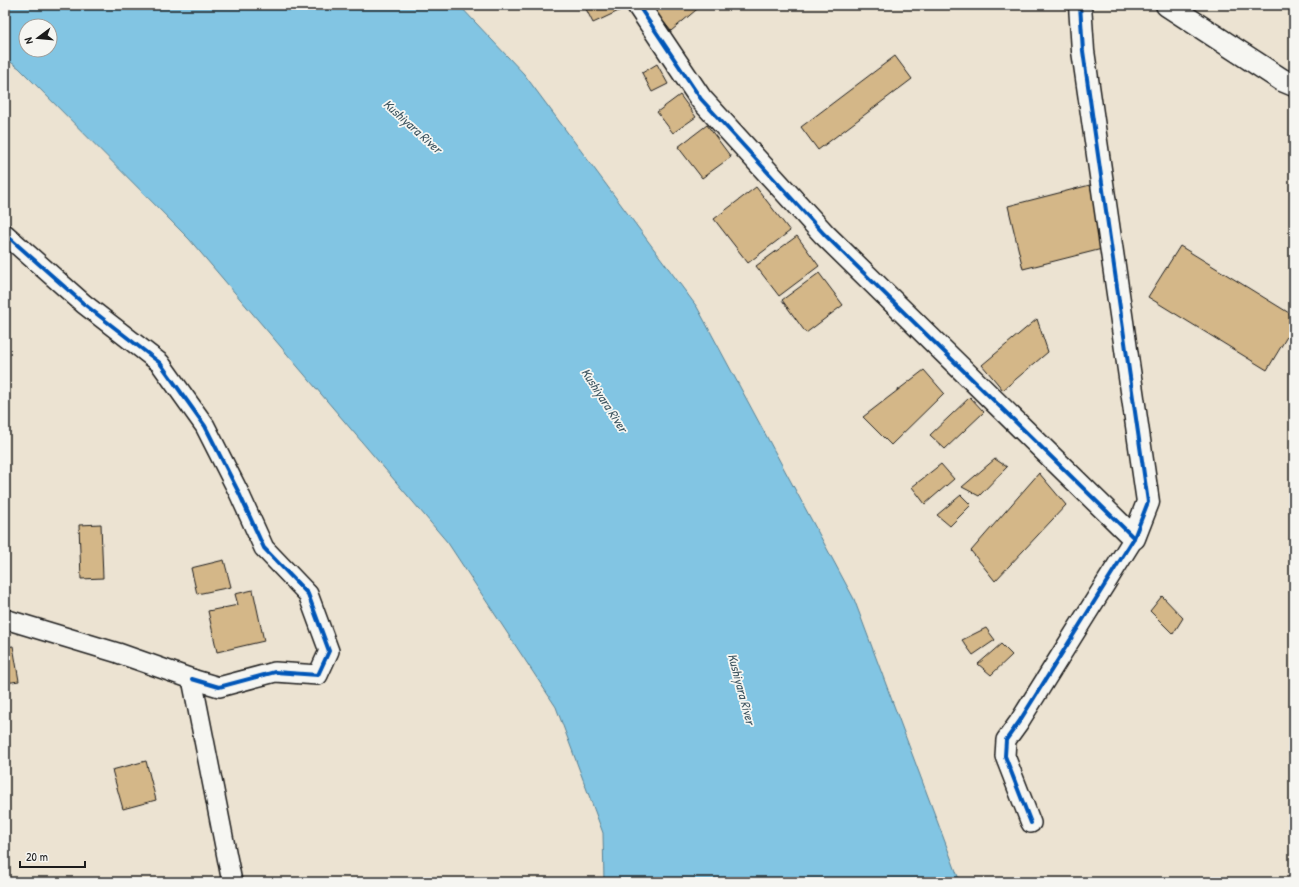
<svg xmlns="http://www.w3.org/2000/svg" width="1299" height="887" font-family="'Patrick Hand',sans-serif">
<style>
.water{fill:#82c5e3;stroke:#598193;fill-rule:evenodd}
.building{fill:#d4b788;stroke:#1c1c1c}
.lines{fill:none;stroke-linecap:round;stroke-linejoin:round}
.minor-casing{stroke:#1c1c1c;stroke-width:22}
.tertiary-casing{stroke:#1c1c1c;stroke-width:25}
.minor{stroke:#f6f6f2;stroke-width:19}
.tertiary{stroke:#f6f6f2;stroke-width:22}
.cycleway-casing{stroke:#f6f6f2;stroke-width:6}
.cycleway{stroke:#0057b8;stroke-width:4}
.labels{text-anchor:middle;stroke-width:3.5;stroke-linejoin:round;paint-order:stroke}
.water-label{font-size:13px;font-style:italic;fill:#405762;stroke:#f6f6f2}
</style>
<rect width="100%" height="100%" fill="#ece3d2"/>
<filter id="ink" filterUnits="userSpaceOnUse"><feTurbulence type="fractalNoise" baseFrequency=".025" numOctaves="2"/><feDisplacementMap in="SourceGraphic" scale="8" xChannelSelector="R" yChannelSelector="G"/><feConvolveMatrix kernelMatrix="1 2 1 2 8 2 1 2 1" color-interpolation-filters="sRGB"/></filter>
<g filter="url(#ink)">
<!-- water -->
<path class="water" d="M5,5H459L524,74L697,307L854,599L960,882H604L603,833L556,707L448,543L189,239L19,68L5,58ZM26,26H50V50H26Z"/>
<!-- building -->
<g class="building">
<polygon points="584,5 621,5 623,9 593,23"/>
<polygon points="650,5 702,5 671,31"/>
<polygon points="895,56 912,79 818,150 801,127"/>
<polygon points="657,64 668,84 652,92 642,73"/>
<polygon points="680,95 696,117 673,133 657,112"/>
<polygon points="707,125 731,157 702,178 678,147"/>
<polygon points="1090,185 1106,248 1023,269 1008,206"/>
<polygon points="756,187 790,231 748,263 714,219"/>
<polygon points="797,236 819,266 779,296 756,266"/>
<polygon points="1180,246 1294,316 1294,325 1267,370 1148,297"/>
<polygon points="819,273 843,305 806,333 782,300"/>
<polygon points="1037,319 1048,352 1003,390 982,365"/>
<polygon points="924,370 944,393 891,445 863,417"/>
<polygon points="970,397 984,412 945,449 930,435"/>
<polygon points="995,459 1007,467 979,496 962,487"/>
<polygon points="941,464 954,479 925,504 912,487"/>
<polygon points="1039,473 1066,505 995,581 971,551"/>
<polygon points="961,495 971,505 950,526 937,515"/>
<polygon points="101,524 103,578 81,579 79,525"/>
<polygon points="224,560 231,587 197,594 191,568"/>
<polygon points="253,590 264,641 217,652 208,611 238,605 235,594"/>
<polygon points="1162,596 1183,618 1173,634 1150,611"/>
<polygon points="986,628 995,640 973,655 962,640"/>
<polygon points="1001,644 1012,655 991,675 978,664"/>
<polygon points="13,646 19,681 5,683 5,647"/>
<polygon points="146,761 156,800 123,809 112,770"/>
</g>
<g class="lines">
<defs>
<g id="minor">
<polyline points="5,234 84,304 160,363 205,426 239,493 264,548 308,594 329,651 318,675 275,672 219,687 192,679"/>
<polyline points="5,619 118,653 192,679 232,882"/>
<polyline points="1031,823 1005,756 1006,740 1019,722 1134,538"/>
</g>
<g id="tertiary">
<polyline points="638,5 701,99 824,234 1134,538 1148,502 1083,51 1080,5"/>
<polyline points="1167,5 1282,80 1294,85"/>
</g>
</defs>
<!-- minor casing -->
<use href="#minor" class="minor-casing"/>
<!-- tertiary casing -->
<use href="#tertiary" class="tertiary-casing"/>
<!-- minor -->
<use href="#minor" class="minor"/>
<!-- tertiary -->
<use href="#tertiary" class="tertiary"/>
<defs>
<g id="cycleway">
<polyline points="638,5 701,99 824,234 1134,538"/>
<polyline points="5,234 84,304 160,363 205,426 239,493 264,548 308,594 329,651 318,675 275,672 219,687 192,679"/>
<polyline points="1031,823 1005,756 1006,740 1019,722 1134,538 1148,502 1083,51 1080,5"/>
</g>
</defs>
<!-- cycleway casing -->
<use href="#cycleway" class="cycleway-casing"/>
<!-- cycleway -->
<use href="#cycleway" class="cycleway"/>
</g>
</g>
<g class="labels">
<!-- water labels -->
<g class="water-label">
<text transform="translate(413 126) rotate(42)" y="5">Kushiyara River</text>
<text transform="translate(605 400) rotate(57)" y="5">Kushiyara River</text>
<text transform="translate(742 689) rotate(75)" y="5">Kushiyara River</text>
</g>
</g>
<!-- margin -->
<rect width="1299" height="887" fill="none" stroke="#f6f6f2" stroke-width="20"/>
<rect x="10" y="10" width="1279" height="867" fill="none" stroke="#1c1c1c" stroke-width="1.5" filter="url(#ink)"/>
<!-- north arrow -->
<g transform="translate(38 38) rotate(254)"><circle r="19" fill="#f6f6f2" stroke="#9f9f9c"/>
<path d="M0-3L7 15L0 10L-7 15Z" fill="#1c1c1c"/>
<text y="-6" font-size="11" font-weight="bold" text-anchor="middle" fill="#1c1c1c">N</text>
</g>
<!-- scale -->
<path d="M20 861v6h65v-6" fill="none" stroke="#1c1c1c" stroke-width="2"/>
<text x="26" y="861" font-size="12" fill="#1c1c1c" stroke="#f6f6f2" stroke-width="3" paint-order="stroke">20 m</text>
</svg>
